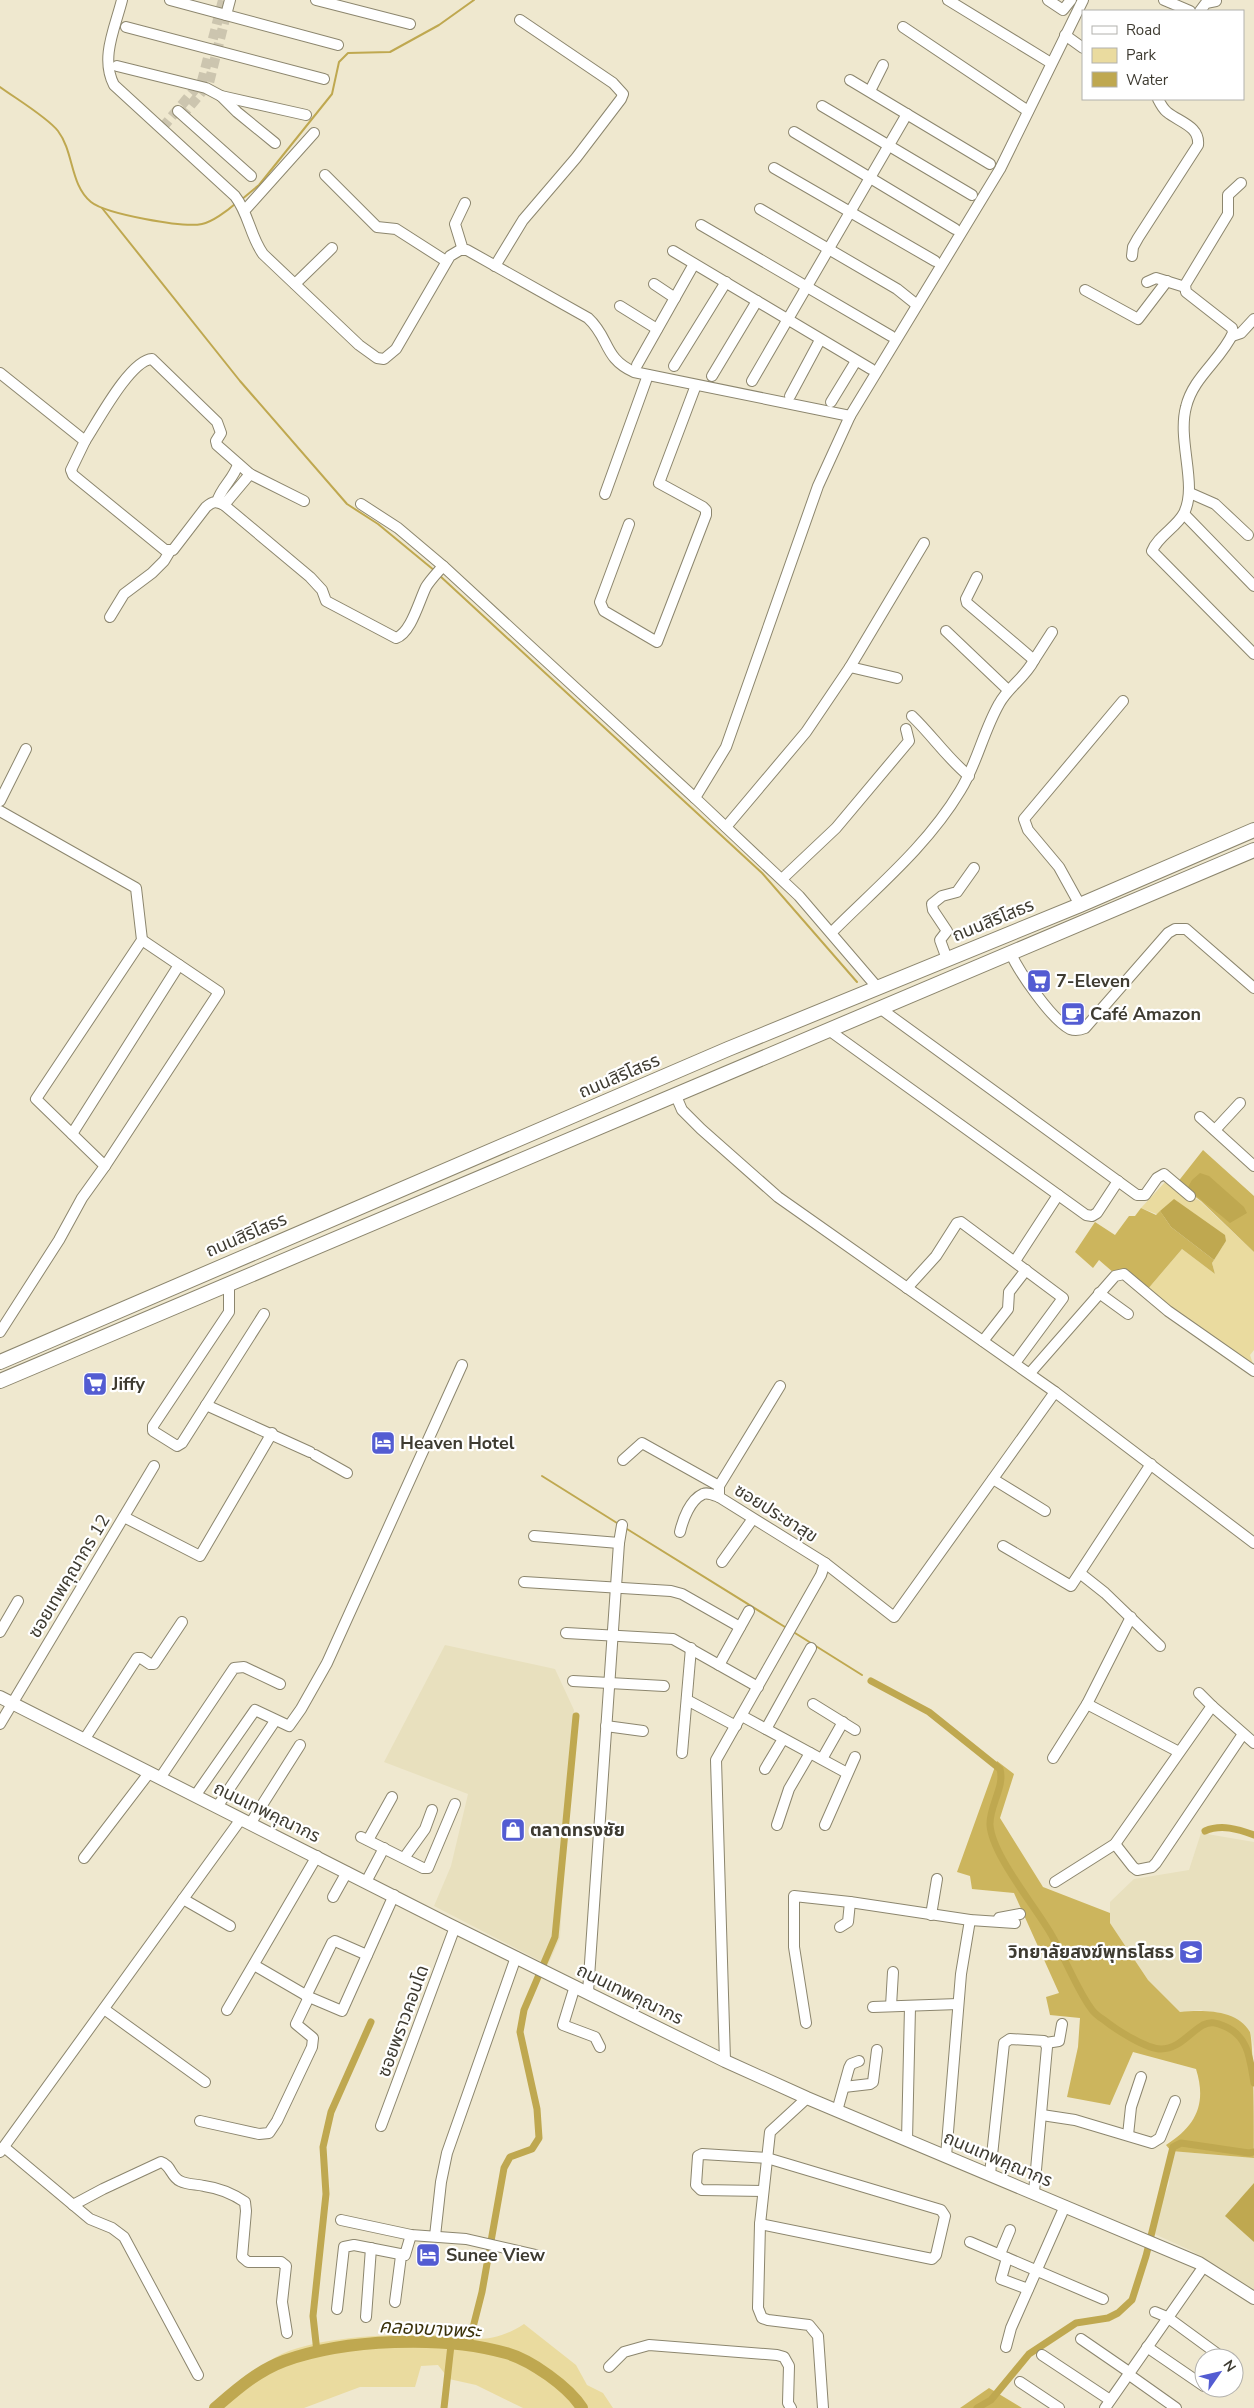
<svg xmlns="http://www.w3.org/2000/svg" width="1254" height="2408" font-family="'Nunito Sans','Noto Sans Thai',sans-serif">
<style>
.built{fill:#e8e0be}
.green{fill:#eadb9f}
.forest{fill:#ccb55d}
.water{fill:#bfa850}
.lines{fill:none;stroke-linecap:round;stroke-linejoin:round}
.stream{stroke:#bfa850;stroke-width:2}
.canal{stroke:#bfa850;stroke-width:7}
.river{stroke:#bfa850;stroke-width:12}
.minor-tunnel{stroke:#ccc5af;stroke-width:10;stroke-dasharray:10 5;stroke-linecap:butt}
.minor-casing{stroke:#8c866e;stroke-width:12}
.major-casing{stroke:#8c866e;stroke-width:14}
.highway-casing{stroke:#8c866e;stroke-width:16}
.minor{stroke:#fff;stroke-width:10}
.major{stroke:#fff;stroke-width:12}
.highway{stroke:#fff;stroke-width:14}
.labels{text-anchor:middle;stroke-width:4.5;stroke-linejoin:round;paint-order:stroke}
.street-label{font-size:18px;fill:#3e3b31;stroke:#fff}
.poi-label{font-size:18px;font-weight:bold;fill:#3e3b31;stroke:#fff;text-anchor:start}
.water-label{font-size:19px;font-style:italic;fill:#3b320a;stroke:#fff}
</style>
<rect width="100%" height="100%" fill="#efe8cf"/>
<!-- built -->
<g class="built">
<polygon points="445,1645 555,1669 574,1710 560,1938 548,1965 434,1906 451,1866 468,1794 384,1762"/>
<polygon points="1201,1833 1254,1842 1254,2049 1250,2031 1201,2010 1180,2012 1148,1980 1110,1923 1110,1902 1134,1879 1189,1870"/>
<polygon points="1171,2151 1254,2158 1254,2291 1192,2251 1150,2232 1169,2184"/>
</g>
<!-- green -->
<g class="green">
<polygon points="1166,1181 1200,1201 1254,1252 1254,1350 1250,1355 1254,1367 1167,1306 1147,1290 1182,1249 1215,1274 1212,1263 1226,1241 1141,1208"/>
<path d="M524,2324L576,2365L587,2385L603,2393L613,2408H523L476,2385L449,2379L438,2365L421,2366L415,2387H360L304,2408H220C232,2398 245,2390 256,2379C262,2372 268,2361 276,2357C313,2337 387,2334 429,2335C470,2336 487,2348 524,2324Z"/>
</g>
<!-- forest -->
<g class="forest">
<polygon points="1203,1150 1254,1196 1254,1252 1201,1201 1177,1183"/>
<polygon points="1141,1208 1156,1215 1160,1211 1171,1227 1214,1260 1212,1263 1215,1274 1182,1249 1147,1290 1114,1273 1099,1260 1093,1268 1075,1252 1095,1222 1115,1235 1129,1216 1135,1216"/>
<path d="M997,1761L1014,1774L1000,1818L1043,1887L1110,1913V1923L1148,1980L1180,2012C1202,2010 1237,2009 1250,2032C1254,2048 1254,2134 1254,2158L1171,2151L1166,2145C1196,2126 1207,2104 1196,2069L1133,2052L1110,2105L1067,2097L1078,2047L1080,2018L1050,2015L1046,1997L1059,1993L1014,1893L972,1889L970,1876L957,1872Z"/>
<polygon points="989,2388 1022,2408 960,2408"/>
</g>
<!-- water -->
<g class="water">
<path d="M1200,1173L1209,1176L1244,1207L1247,1213L1230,1223C1220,1214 1194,1196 1188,1187L1192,1180Z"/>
<polygon points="1174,1199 1225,1235 1226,1241 1214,1260 1171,1227 1160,1211"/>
<polygon points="1254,2183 1254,2242 1225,2216"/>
</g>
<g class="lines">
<!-- stream -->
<g class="stream">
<path d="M0,87C15,98 47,117 58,131C74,152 70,185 91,202C106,214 183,228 202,224C212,222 227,211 235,204"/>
<polyline points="241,200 259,185 332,94 339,62 348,53 390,52 439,25 474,0"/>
<polyline points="102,208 240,381 347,504 378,524 435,571"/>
<polyline points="440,576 762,873 857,982"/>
<polyline points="542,1476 617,1523"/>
<polyline points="627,1529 785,1627"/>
<polyline points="795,1633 862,1675"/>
</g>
<!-- canal -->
<g class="canal">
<path d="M871,1681L929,1712L1000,1769C1005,1787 989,1806 990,1825C992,1855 1035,1906 1051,1934C1064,1956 1076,1987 1090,2007C1093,2012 1099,2017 1104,2020C1115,2029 1146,2049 1161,2049C1179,2049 1189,2033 1203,2025C1211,2021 1217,2023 1224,2026C1249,2036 1250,2060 1254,2083"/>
<path d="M1205,1831C1221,1824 1238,1829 1254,1835"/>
<polyline points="468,2347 482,2292 504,2168 510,2157 532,2149 539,2138 537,2109 520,2032 524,2010 555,1937 576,1716"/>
<polyline points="317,2352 313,2316 326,2194 323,2147 331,2112 371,2022"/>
<polyline points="444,2408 451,2345"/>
<polyline points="977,2408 991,2400 1029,2354 1076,2323 1108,2318 1118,2313 1132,2300 1146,2256 1173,2147 1181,2143 1249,2153 1254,2152"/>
</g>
<!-- river -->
<path class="river" d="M215,2408C236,2390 257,2371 284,2361C345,2339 443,2335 506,2353C531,2360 569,2387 582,2408"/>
<!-- minor-tunnel -->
<g class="minor-tunnel">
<polyline points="181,117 209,83 226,15"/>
<polyline points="162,128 202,81 223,0"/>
</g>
<defs>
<g id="minor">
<path d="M122,0C115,28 100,58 114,85L235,196C249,214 250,236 263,254L359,345L377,358L384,359L396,349L450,256L460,250H467L588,318C610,338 603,358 634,372L850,416"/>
<polyline points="170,0 338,45"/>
<polyline points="316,0 410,24"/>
<polyline points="948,0 1051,63"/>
<polyline points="1048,0 1063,10 1071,0"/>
<polyline points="1164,0 1190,11"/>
<polyline points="1200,11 1206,3 1216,1"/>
<polyline points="226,15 230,0"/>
<polyline points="126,27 324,79"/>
<polyline points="903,27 1028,111"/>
<polyline points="1065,35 1083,48"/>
<polyline points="117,66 206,88 221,96 306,115"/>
<polyline points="850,80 990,164"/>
<polyline points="870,91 883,65"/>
<polyline points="221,96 237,112 275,143"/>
<polyline points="822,106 972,195"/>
<polyline points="178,111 251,176"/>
<polyline points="794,132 955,229"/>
<polyline points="774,168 935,261"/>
<polyline points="325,175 377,227 396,229 446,261"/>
<path d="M1241,183L1228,195V214L1185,285L1186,292L1232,328L1233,333C1221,360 1193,377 1186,407C1177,441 1198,485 1184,513C1177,527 1158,536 1152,551L1254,654"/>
<polyline points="760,209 897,289 917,305"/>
<polyline points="245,210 314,133"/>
<polyline points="701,225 891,336"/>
<polyline points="463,250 455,224 465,203"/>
<polyline points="673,251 871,369"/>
<path d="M1132,256L1133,247L1138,238L1198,145C1200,126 1179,122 1167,112C1163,109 1160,103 1158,99"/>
<polyline points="495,266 523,220 576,158 621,99 623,94 613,83 520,20"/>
<polyline points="1147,282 1156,278 1185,287"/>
<polyline points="295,284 332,248"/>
<polyline points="654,284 675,298"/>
<polyline points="1085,290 1138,319 1167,281"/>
<polyline points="620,306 657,329"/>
<polyline points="1232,336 1241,333 1254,319"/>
<polyline points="637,365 694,264"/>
<polyline points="674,366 726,282"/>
<path d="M0,373L85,441L71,470L73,475L165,550H173L206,507C213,501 216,501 224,505L310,577L322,590L326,601L396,638C411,633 419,601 426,587C430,580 438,572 443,566"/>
<polyline points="712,376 757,301"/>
<polyline points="752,381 907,114"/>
<polyline points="790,396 820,340"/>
<polyline points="831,402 856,361"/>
<path d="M85,441C97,423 130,360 152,359L217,422L221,433L216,441L217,445L250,474"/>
<polyline points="1190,493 1215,504 1248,535"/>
<polyline points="605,494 648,375"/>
<path d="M217,502C221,487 234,479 238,464"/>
<polyline points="361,504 398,528 443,566 695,798"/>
<polyline points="224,505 250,474 304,501"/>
<polyline points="1184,514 1254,586"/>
<polyline points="629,524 600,602 604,611 657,642 706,515 706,510 703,507 659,483 696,385"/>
<polyline points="977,577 966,599 967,603 1034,660 1052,632"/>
<polyline points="110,617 124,594 152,573 164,561 170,551"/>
<polyline points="946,631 1008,690"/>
<polyline points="850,667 924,543"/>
<path d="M912,716C932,735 947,758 969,776"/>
<polyline points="0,801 26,749"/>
<polyline points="0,811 136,888 142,940 36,1099 105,1166 82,1198 59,1240 0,1332"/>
<polyline points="726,827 806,732 850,667 897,678"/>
<polyline points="782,879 836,828 909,741 906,729"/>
<polyline points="1080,905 1059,867 1028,830 1024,819 1123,701"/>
<path d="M832,932C877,887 927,846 960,791C977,764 983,732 999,704C1008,687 1025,678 1034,660"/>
<path d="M1010,952C1019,972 1051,1019 1070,1029C1076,1031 1080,1030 1085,1028L1168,933L1175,929H1186L1254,988"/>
<polyline points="947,959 940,940 947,931 933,910 932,904 942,896 957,892 974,868"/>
<polyline points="877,987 799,896 695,798 726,747 818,486 850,416 1000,169 1083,0"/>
<polyline points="881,1009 1137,1195 1145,1195 1157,1178 1164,1174 1190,1196"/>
<polyline points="830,1031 1086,1215 1092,1216 1097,1213 1118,1181"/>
<polyline points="676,1096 682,1110 701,1129 778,1197 1055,1392 1254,1543"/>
<polyline points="1200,1117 1254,1166"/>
<polyline points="1215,1130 1240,1103"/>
<polyline points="72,1134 179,965"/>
<polyline points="105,1166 219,992 142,940"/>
<polyline points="1015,1261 1058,1195"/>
<polyline points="229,1285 229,1312 153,1426 153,1431 177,1446 182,1443 264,1314"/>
<polyline points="907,1288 936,1256 957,1223 961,1222 1063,1298 1015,1363"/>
<polyline points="1099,1293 1128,1314"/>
<polyline points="983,1341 1008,1309 1009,1292 1026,1270"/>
<polyline points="1030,1373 1115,1276 1124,1274 1168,1311 1254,1371"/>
<polyline points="780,1386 719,1486 719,1497 825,1563 894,1617 1055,1392"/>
<polyline points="206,1405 310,1452"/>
<polyline points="315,1455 347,1473"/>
<polyline points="623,1460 642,1443 719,1486"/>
<polyline points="993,1479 1045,1511"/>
<polyline points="124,1517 200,1556 272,1433"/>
<path d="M680,1532C683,1519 690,1500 703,1494C708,1492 714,1495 719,1497"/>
<polyline points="534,1536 619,1543"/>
<polyline points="1003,1546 1071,1586 1151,1464"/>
<polyline points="722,1562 752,1520"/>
<polyline points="1081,1574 1105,1593 1160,1646"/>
<polyline points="524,1582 671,1591 682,1594 740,1627"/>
<polyline points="0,1632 18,1601"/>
<polyline points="566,1633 673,1639 758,1687"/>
<polyline points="719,1665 749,1611"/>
<polyline points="573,1681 664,1686"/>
<polyline points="1199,1693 1212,1706"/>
<polyline points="687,1700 736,1726"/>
<polyline points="813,1704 855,1730"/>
<polyline points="1087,1704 1131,1617"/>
<polyline points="742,1716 847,1773"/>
<polyline points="0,1724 154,1466"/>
<polyline points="606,1726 643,1731"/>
<polyline points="766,1729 811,1648"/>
<polyline points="84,1740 137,1658 141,1658 150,1664 154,1664 182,1622"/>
<polyline points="682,1753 691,1648"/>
<polyline points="1053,1758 1087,1704 1179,1752"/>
<polyline points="822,1759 843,1722"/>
<polyline points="765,1769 783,1739"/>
<polyline points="160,1778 234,1668 244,1667 280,1684"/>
<polyline points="195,1796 255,1710 289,1726 301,1709 327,1663 462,1365"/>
<polyline points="217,1807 275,1721"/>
<polyline points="250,1824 300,1745"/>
<polyline points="777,1825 789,1789 810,1753"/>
<polyline points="825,1825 855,1757"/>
<polyline points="361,1837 423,1868 428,1868 455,1804"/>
<polyline points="368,1840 392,1797"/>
<polyline points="1115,1844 1133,1867 1137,1870 1152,1867 1156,1863 1243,1734"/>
<polyline points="84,1858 149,1773"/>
<polyline points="404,1858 425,1829 432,1810"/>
<polyline points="366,1882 384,1848"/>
<polyline points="1055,1882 1115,1844 1212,1706 1254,1743"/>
<polyline points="333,1897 347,1872"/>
<polyline points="183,1899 230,1926"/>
<polyline points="931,1915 937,1879"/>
<polyline points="999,1918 1020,1914"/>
<polyline points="840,1927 848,1922 850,1902"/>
<polyline points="254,1965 309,1997 342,2011 394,1895"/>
<polyline points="575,1986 563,2025 595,2037 600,2047"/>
<polyline points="588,1992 619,1543 622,1525"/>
<polyline points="306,1996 332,1943 335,1941 367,1955"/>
<polyline points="891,2006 893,1972"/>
<polyline points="873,2007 958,2004"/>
<polyline points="104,2009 205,2082"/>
<polyline points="227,2010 317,1856"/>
<polyline points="806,2023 794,1947 794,1896 850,1902 970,1920 1015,1923"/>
<polyline points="1046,2043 1059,2041 1062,2024"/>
<polyline points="725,2061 716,1760 821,1575 825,1563"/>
<polyline points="844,2087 870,2084 873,2082 877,2050"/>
<polyline points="807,2098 770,2132 760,2224 758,2308 762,2318 768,2320 809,2325 818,2336 823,2408"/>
<polyline points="837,2111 849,2068 851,2064 859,2061"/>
<polyline points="1042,2115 1075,2120 1152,2143 1160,2138 1175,2101"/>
<polyline points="200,2121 259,2134 269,2133 277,2121 312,2047 313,2038 296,2024 309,1997"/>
<polyline points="381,2126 455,1927"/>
<polyline points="1128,2135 1131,2107 1141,2077"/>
<polyline points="907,2140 910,2007"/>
<polyline points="4,2147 90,2219 112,2228 124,2237 198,2375"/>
<polyline points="0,2152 241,1819"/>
<polyline points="946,2156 961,1974 970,1920"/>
<polyline points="990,2174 1004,2043 1010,2039 1044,2041 1047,2047 1034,2192"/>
<path d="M73,2205L103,2189L161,2162C171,2165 171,2177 180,2181C188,2185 196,2184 204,2186C219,2188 233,2194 245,2202L246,2211L242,2257L248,2262H281L286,2266L282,2302L287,2333"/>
<polyline points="341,2220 411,2235 466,2239 536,2255"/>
<polyline points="760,2224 932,2259 936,2255 945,2216 941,2210 767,2158 702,2154 698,2156 696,2185 701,2190 763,2191"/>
<polyline points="435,2236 441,2182 447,2153 516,1957"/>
<polyline points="970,2242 1103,2299"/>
<polyline points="1000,2254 1010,2230"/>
<polyline points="1007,2258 1001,2279 1028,2289"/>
<polyline points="395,2302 401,2256"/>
<polyline points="337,2309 344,2247 354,2245 405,2255 411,2235"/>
<polyline points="1155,2312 1167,2317 1223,2358"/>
<polyline points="366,2317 371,2248"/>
<polyline points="1081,2339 1129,2372"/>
<polyline points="1006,2347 1011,2328 1065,2206"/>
<polyline points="1147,2347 1204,2386"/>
<polyline points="1042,2355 1110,2400"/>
<polyline points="609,2367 624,2352 649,2345 777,2355 784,2357 789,2366 788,2403 791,2408"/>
<polyline points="1128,2374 1176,2408"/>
<polyline points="1020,2382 1059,2408"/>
<polyline points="1105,2408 1204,2266"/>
</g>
<polyline id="major" points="0,1697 448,1924 725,2061 807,2098 1199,2263 1254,2298"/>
<g id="highway">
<polyline points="0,1362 728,1049 1080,905 1254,830"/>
<polyline points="0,1381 1254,850"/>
</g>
</defs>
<!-- minor casing -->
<use href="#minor" class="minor-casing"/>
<!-- major casing -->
<use href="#major" class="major-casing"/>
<!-- highway casing -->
<use href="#highway" class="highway-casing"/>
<!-- minor -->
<use href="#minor" class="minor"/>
<!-- major -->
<use href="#major" class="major"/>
<!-- highway -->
<use href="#highway" class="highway"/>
</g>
<!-- icons -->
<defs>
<symbol id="supermarket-square" viewBox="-11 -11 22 22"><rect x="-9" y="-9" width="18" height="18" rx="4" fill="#535cd2" stroke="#fff"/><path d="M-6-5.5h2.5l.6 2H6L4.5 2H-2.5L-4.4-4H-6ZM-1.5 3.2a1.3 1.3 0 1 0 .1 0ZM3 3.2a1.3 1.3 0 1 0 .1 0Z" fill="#fff"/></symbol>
<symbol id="cafe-square" viewBox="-11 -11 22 22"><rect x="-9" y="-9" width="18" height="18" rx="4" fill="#535cd2" stroke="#fff"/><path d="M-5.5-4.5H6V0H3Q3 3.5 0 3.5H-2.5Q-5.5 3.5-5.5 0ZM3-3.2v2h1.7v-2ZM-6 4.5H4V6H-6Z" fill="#fff"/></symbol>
<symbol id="hotel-square" viewBox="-11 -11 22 22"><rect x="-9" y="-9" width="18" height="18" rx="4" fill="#535cd2" stroke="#fff"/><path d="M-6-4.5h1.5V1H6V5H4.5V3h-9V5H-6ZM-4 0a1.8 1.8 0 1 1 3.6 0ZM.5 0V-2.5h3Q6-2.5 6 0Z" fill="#fff"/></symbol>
<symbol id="shop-square" viewBox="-11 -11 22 22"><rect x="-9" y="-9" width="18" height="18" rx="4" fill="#535cd2" stroke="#fff"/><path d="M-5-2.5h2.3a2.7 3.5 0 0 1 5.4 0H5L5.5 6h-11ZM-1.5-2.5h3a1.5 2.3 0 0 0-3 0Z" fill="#fff"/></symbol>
<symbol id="university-square" viewBox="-11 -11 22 22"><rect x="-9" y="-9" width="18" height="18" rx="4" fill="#535cd2" stroke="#fff"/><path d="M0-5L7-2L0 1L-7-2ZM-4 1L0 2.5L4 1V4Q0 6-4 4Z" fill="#fff"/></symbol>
</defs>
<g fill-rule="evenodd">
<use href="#supermarket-square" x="1025" y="967" width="28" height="28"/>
<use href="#cafe-square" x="1059" y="1000" width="28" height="28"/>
<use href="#supermarket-square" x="81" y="1370" width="28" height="28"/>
<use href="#hotel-square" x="369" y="1429" width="28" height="28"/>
<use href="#shop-square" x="499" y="1816" width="28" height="28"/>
<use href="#university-square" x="1177" y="1938" width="28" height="28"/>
<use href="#hotel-square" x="414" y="2241" width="28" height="28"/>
</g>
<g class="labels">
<!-- street labels -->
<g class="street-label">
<text transform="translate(993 920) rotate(-22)" y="6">ถนนสิริโสธร</text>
<text transform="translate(619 1076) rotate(-23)" y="6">ถนนสิริโสธร</text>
<text transform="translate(246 1235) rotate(-23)" y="6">ถนนสิริโสธร</text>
<text transform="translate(776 1513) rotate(32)" y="6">ซอยประชาสุข</text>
<text transform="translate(69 1576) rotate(-59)" y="6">ซอยเทพคุณากร 12</text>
<text transform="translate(267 1812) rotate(26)" y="6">ถนนเทพคุณากร</text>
<text transform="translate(630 1994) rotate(26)" y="6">ถนนเทพคุณากร</text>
<text transform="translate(403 2021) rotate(-70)" y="6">ซอยพราวคอนโด</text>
<text transform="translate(998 2159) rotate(23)" y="6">ถนนเทพคุณากร</text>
</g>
<!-- poi labels -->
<g class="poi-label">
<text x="1056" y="987">7-Eleven</text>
<text x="1090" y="1020">Café Amazon</text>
<text x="112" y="1390">Jiffy</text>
<text x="400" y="1449">Heaven Hotel</text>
<text x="530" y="1836">ตลาดทรงชัย</text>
<text x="1174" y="1958" text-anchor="end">วิทยาลัยสงฆ์พุทธโสธร</text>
<text x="446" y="2261">Sunee View</text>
</g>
<!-- water labels -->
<g class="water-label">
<text transform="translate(430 2328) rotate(3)" y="7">คลองบางพระ</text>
</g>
</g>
<!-- legend -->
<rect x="1082" y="10" width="162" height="90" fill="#ffffff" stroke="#b2b1ad"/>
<rect x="1092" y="26" width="25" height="8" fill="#ffffff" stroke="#b2b1ad"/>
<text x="1126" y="35" font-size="15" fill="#3e3b31">Road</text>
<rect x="1092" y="48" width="25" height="15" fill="#eadb9f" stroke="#b2b1ad"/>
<text x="1126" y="60" font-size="15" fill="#3e3b31">Park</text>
<rect x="1092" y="72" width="25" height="15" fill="#bfa850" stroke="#b2b1ad"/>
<text x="1126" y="85" font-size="15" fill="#3e3b31">Water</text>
<!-- north arrow -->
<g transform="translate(1219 2373) rotate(56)"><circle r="24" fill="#ffffff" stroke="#b2b1ad"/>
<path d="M0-4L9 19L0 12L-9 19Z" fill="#535cd2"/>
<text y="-8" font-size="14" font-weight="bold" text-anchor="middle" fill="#3e3b31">N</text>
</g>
</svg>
